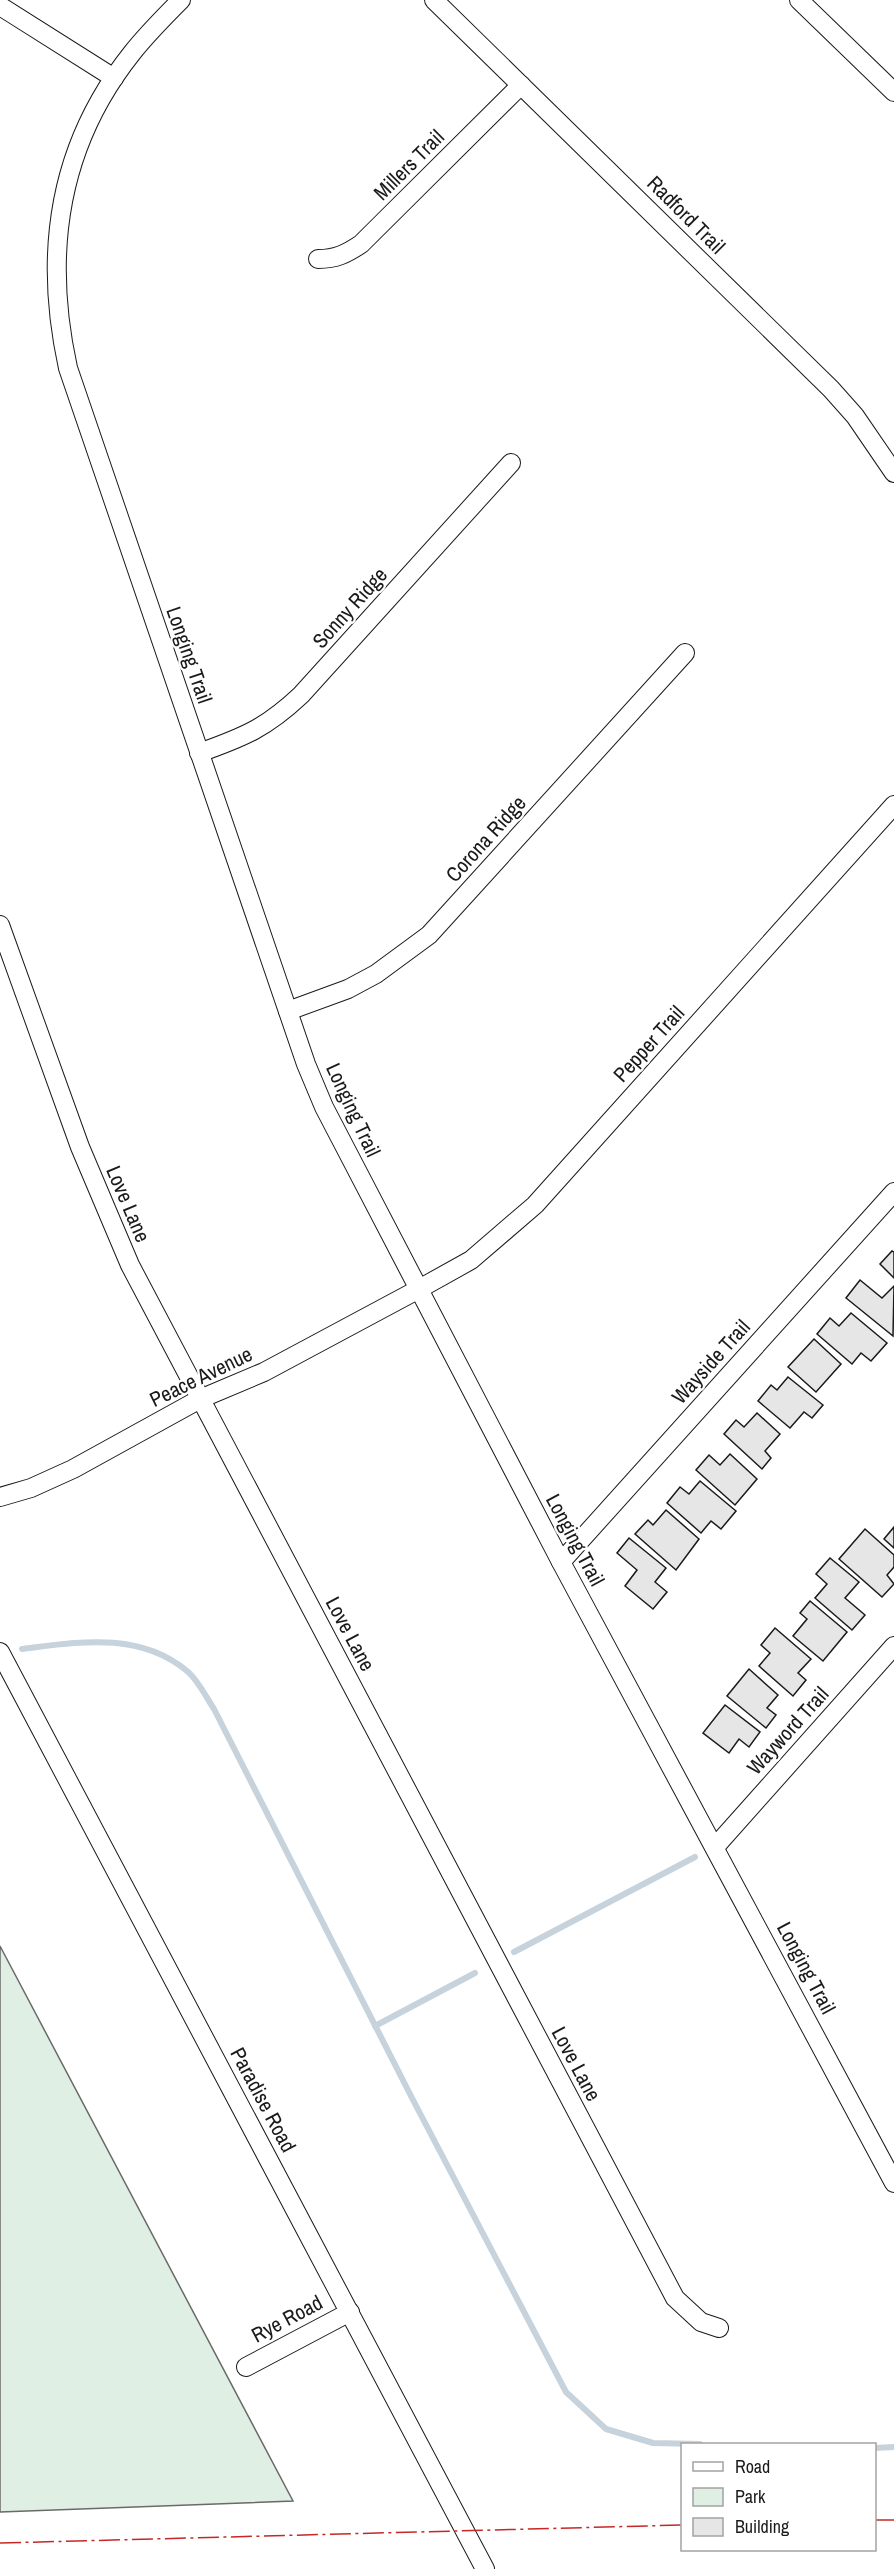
<svg xmlns="http://www.w3.org/2000/svg" width="894" height="2569" font-family="'Archivo Narrow',sans-serif">
<style>
.green{fill:#e0efe3;stroke:#6a6a6a;stroke-width:1.5}
.lines{fill:none;stroke-linecap:round;stroke-linejoin:round}
.stream{stroke:#c6d2dc;stroke-width:6}
.building{fill:#e6e6e6;stroke:#1a1a1a;stroke-width:1.5}
.street-casing{stroke:#1a1a1a;stroke-width:20}
.street{stroke:#fff;stroke-width:18}
.power{stroke:#c62828;stroke-width:1.5;stroke-dasharray:21 4.5 3 4.5;stroke-linecap:butt}
.labels{text-anchor:middle;stroke-width:4.5;stroke-linejoin:round;paint-order:stroke}
.street-label{font-size:21px;fill:#1a1a1a;stroke:#fff}
</style>
<rect width="100%" height="100%" fill="#fff"/>
<!-- green -->
<polygon class="green" points="0,1946 293,2501 0,2512"/>
<g class="lines">
<!-- stream -->
<g class="stream">
<path d="M22,1649C79,1642 139,1631 187,1671C198,1680 206,1697 214,1709L412,2098L566,2392L606,2429L653,2443L700,2444"/>
<polyline points="514,1952 695,1857"/>
<polyline points="375,2026 475,1973"/>
<polyline points="874,2448 894,2447"/>
</g>
</g>
<!-- building -->
<g class="building">
<polygon points="892,1251 894,1252 894,1278 880,1264"/>
<polygon points="860,1280 882,1298 894,1286 893,1336 846,1298"/>
<polygon points="851,1313 887,1343 871,1361 861,1353 852,1364 817,1334 830,1318 839,1326"/>
<polygon points="814,1339 841,1364 816,1392 788,1367"/>
<polygon points="788,1377 823,1405 812,1418 804,1412 790,1428 758,1401 771,1385 777,1390"/>
<polygon points="757,1413 780,1434 765,1451 771,1458 762,1469 724,1434 736,1420 744,1427"/>
<polygon points="730,1454 757,1479 735,1505 696,1470 709,1455 720,1465"/>
<polygon points="700,1481 736,1511 721,1529 711,1521 701,1533 667,1503 680,1487 689,1494"/>
<polygon points="666,1510 699,1539 676,1570 635,1534 648,1520 653,1525"/>
<polygon points="894,1527 894,1548 884,1539"/>
<polygon points="865,1529 894,1555 894,1567 887,1575 894,1584 882,1597 839,1559"/>
<polygon points="629,1538 666,1568 655,1582 667,1592 653,1609 625,1586 637,1570 617,1553"/>
<polygon points="830,1558 859,1582 845,1598 865,1615 852,1630 815,1598 827,1584 816,1574"/>
<polygon points="810,1601 847,1632 823,1661 793,1636 807,1619 800,1613"/>
<polygon points="775,1628 811,1659 798,1673 806,1680 793,1696 759,1666 770,1653 761,1645"/>
<polygon points="749,1669 778,1695 767,1708 776,1715 766,1728 727,1696"/>
<polygon points="725,1705 760,1732 749,1747 739,1739 729,1753 703,1733"/>
</g>
<g class="lines">
<defs>
<g id="street">
<path d="M181,0C164,17 147,34 132,53C57,147 43,254 68,368L306,1064L324,1107L561,1562L894,2183"/>
<polyline points="434,0 831,389 855,416 894,473"/>
<polyline points="799,0 894,92"/>
<polyline points="0,6 114,78"/>
<path d="M318,259C336,259 346,254 361,244L521,85"/>
<path d="M199,753C244,737 266,728 301,695L511,463"/>
<polyline points="0,925 80,1147 130,1265 675,2298 701,2322 719,2328"/>
<polyline points="288,1011 348,989 376,974 429,935 685,653"/>
<polyline points="0,1497 31,1488 73,1469 200,1399 264,1372 419,1289 471,1260 535,1205 894,805"/>
<polyline points="561,1562 894,1192"/>
<polyline points="0,1652 485,2569"/>
<polyline points="715,1847 894,1646"/>
<polyline points="246,2367 350,2312"/>
</g>
</defs>
<!-- street casing -->
<use href="#street" class="street-casing"/>
<!-- street -->
<use href="#street" class="street"/>
<!-- power -->
<g class="power">
<polyline points="874,2520 894,2520"/>
<polyline points="0,2543 682,2525"/>
</g>
</g>
<g class="labels">
<!-- street labels -->
<g class="street-label">
<text transform="translate(409 165) rotate(-45)" y="7">Millers Trail</text>
<text transform="translate(686 215) rotate(45)" y="7">Radford Trail</text>
<text transform="translate(350 608) rotate(-48)" y="7">Sonny Ridge</text>
<text transform="translate(189 655) rotate(71)" y="7">Longing Trail</text>
<text transform="translate(486 839) rotate(-48)" y="7">Corona Ridge</text>
<text transform="translate(649 1044) rotate(-48)" y="7">Pepper Trail</text>
<text transform="translate(353 1110) rotate(65)" y="7">Longing Trail</text>
<text transform="translate(128 1204) rotate(67)" y="7">Love Lane</text>
<text transform="translate(711 1362) rotate(-48)" y="7">Wayside Trail</text>
<text transform="translate(201 1377) rotate(-26)" y="7">Peace Avenue</text>
<text transform="translate(575 1540) rotate(62)" y="7">Longing Trail</text>
<text transform="translate(350 1634) rotate(62)" y="7">Love Lane</text>
<text transform="translate(788 1731) rotate(-48)" y="7">Wayword Trail</text>
<text transform="translate(806 1968) rotate(62)" y="7">Longing Trail</text>
<text transform="translate(576 2064) rotate(62)" y="7">Love Lane</text>
<text transform="translate(263 2100) rotate(62)" y="7">Paradise Road</text>
<text transform="translate(287 2319) rotate(-28)" y="7">Rye Road</text>
</g>
</g>
<!-- legend -->
<rect x="681" y="2443" width="195" height="108" fill="#ffffff" stroke="#a3a3a3" stroke-width="1.5"/>
<rect x="693" y="2462" width="30" height="9" fill="#ffffff" stroke="#a3a3a3" stroke-width="1.5"/>
<text x="735" y="2473" font-size="18" fill="#1a1a1a">Road</text>
<rect x="693" y="2488" width="30" height="18" fill="#e0efe3" stroke="#a3a3a3" stroke-width="1.5"/>
<text x="735" y="2503" font-size="18" fill="#1a1a1a">Park</text>
<rect x="693" y="2518" width="30" height="18" fill="#e6e6e6" stroke="#a3a3a3" stroke-width="1.5"/>
<text x="735" y="2533" font-size="18" fill="#1a1a1a">Building</text>
</svg>
